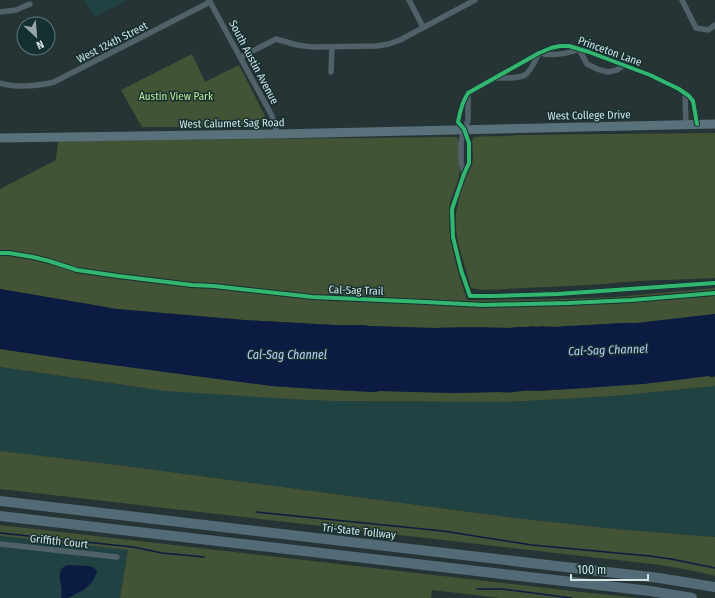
<svg xmlns="http://www.w3.org/2000/svg" width="715" height="598" font-family="'Fira Sans Condensed',sans-serif">
<style>
.built{fill:#204243}
.green{fill:#435335}
.water{fill:#0c1b42}
.lines{fill:none;stroke-linecap:round;stroke-linejoin:round}
.stream{stroke:#0c1b42;stroke-width:1.5}
.street{stroke:#506169;stroke-width:5.5}
.primary{stroke:#59717b;stroke-width:9}
.highway{stroke:#526b76;stroke-width:10}
.cycleway-casing{stroke:#153030;stroke-width:6}
.cycleway{stroke:#33b770;stroke-width:4}
.labels{text-anchor:middle;stroke-width:3;stroke-linejoin:round;paint-order:stroke}
.street-label{font-size:11px;fill:#d5e4e4;stroke:#153030}
.park-label{font-size:11px;fill:#c4eb9a;stroke:#153030}
.water-label{font-size:12px;font-style:italic;fill:#b9cefc;stroke:#153030}
</style>
<rect width="100%" height="100%" fill="#263435"/>
<!-- built -->
<g class="built">
<polygon points="85,0 128,0 94,17"/>
<polygon points="0,367 128,386 334,401 506,402 615,396 715,386 715,537 616,529 515,518 118,465 0,451"/>
<polygon points="0,536 128,550 120,598 0,598"/>
</g>
<!-- green -->
<g class="green">
<polygon points="192,54 205,82 239,65 265,116 263,121 254,124 230,127 142,127 121,90"/>
<path d="M715,133V278L639,281L589,285L484,290L471,288L458,243L456,228V213L460,195L466,177L472,165L473,156L472,140L475,137C489,136 503,137 518,135Z"/>
<path d="M457,137C462,146 460,170 458,180C456,187 452,195 450,203C449,209 449,216 449,222C450,248 459,275 467,300L554,299L615,297L715,288V314L637,323H622L572,326C567,325 562,327 556,327C549,327 543,326 536,327C532,326 530,327 527,327C524,327 521,327 518,327C515,327 512,328 509,328C484,327 459,327 435,328L369,326L364,325H334L244,320L117,309L0,289V189L56,160L58,141Z"/>
<path d="M0,349L68,359L272,386L317,389L374,392L380,391L453,393L500,392C511,394 525,389 537,391L589,388L678,380L708,376L712,377L715,376V386L615,396L506,402L334,401L290,399L166,391L0,367Z"/>
<polygon points="0,451 118,465 515,518 616,529 715,537 715,576 694,571 660,565 0,489"/>
<polygon points="0,525 572,591 638,598 500,598 432,590 431,598 120,598 128,550 0,536"/>
</g>
<!-- water -->
<g class="water">
<path d="M0,289L117,309L244,320L334,325H364L369,326L435,328C459,327 484,327 509,328C512,328 515,327 518,327C521,327 524,327 527,327C530,327 532,326 536,327C543,326 549,327 556,327C562,327 567,325 572,326L622,323H637L715,314V376L712,377L708,376L644,384L537,391C525,389 511,394 500,392L453,393L380,391L374,392L317,389L272,386L68,359L0,349Z"/>
<path d="M68,565L88,566L93,567L96,570L97,572L93,581L85,589L68,598H61C65,586 52,570 68,565Z"/>
</g>
<g class="lines">
<!-- stream -->
<g class="stream">
<polyline points="256,512 443,531 532,545 649,556 671,559 715,568"/>
<polyline points="0,533 133,547 162,553 204,557"/>
<polyline points="477,589 502,589 572,598"/>
</g>
<!-- street -->
<g class="street">
<polyline points="209,0 271,114 275,124 277,134"/>
<polyline points="409,0 423,27"/>
<polyline points="682,0 696,28 708,30 715,25"/>
<polyline points="0,12 16,10 30,4"/>
<polyline points="241,57 276,39 297,45 312,47 377,46 389,44 400,40 475,0"/>
<polyline points="331,72 332,47"/>
<path d="M496,78C504,78 518,79 525,75C531,71 536,59 539,53C553,56 567,54 579,49L587,64L597,69L608,72L617,70L624,65"/>
<path d="M0,83C15,88 39,86 54,82L210,2"/>
<polyline points="685,94 686,124"/>
<path d="M697,124L693,101L689,96L679,89L650,75L589,52L569,46H560L551,48L539,53L468,93C462,102 460,111 458,122L464,129L469,143V163L464,174L452,209L453,237L461,270L470,296H493L558,294L715,283"/>
<polyline points="464,174 461,162 461,142 464,129 468,121 468,93"/>
<polyline points="0,544 117,557"/>
</g>
<!-- primary -->
<polyline class="primary" points="0,138 277,134 715,124"/>
<!-- highway -->
<g class="highway">
<polyline points="0,501 659,578 715,587"/>
<polyline points="0,516 650,591 692,598"/>
</g>
<defs>
<g id="cycleway">
<path d="M697,124L693,101L689,96L679,89L650,75L589,52L569,46H560L551,48L539,53L468,93C462,102 460,111 458,122L464,129L469,143V163L464,174L452,209L453,237L461,270L470,296H493L558,294L715,283"/>
<polyline points="0,253 9,253 33,257 49,261 77,270 118,276 192,285 214,286 313,297 426,302 483,305 568,303 632,300 715,293"/>
</g>
</defs>
<!-- cycleway casing -->
<use href="#cycleway" class="cycleway-casing"/>
<!-- cycleway -->
<use href="#cycleway" class="cycleway"/>
</g>
<g class="labels">
<!-- street labels -->
<g class="street-label">
<text transform="translate(112 42) rotate(-27)" y="4">West 124th Street</text>
<text transform="translate(610 51) rotate(20)" y="4">Princeton Lane</text>
<text transform="translate(254 62) rotate(62)" y="4">South Austin Avenue</text>
<text transform="translate(589 115) rotate(-1)" y="4">West College Drive</text>
<text transform="translate(232 123) rotate(-1)" y="4">West Calumet Sag Road</text>
<text transform="translate(356 290) rotate(2)" y="4">Cal-Sag Trail</text>
<text transform="translate(359 531) rotate(6)" y="4">Tri-State Tollway</text>
<text transform="translate(59 541) rotate(6)" y="4">Griffith Court</text>
</g>
<!-- park labels -->
<g class="park-label">
<text x="176" y="100">Austin View Park</text>
</g>
<!-- water labels -->
<g class="water-label">
<text transform="translate(608 350) rotate(-2)" y="4">Cal-Sag Channel</text>
<text x="287" y="359">Cal-Sag Channel</text>
</g>
</g>
<!-- north arrow -->
<g transform="translate(36 36) rotate(154)"><circle r="19" fill="#153030" stroke="#627878"/>
<path d="M0-3L7 15L0 10L-7 15Z" fill="#98a6a7"/>
<text y="-6" font-size="11" font-weight="bold" text-anchor="middle" fill="#d5e4e4">N</text>
</g>
<!-- scale -->
<path d="M571 574v6h77v-6" fill="none" stroke="#d5e4e4" stroke-width="2"/>
<text x="577" y="574" font-size="12" fill="#d5e4e4" stroke="#153030" stroke-width="3" paint-order="stroke">100 m</text>
</svg>
